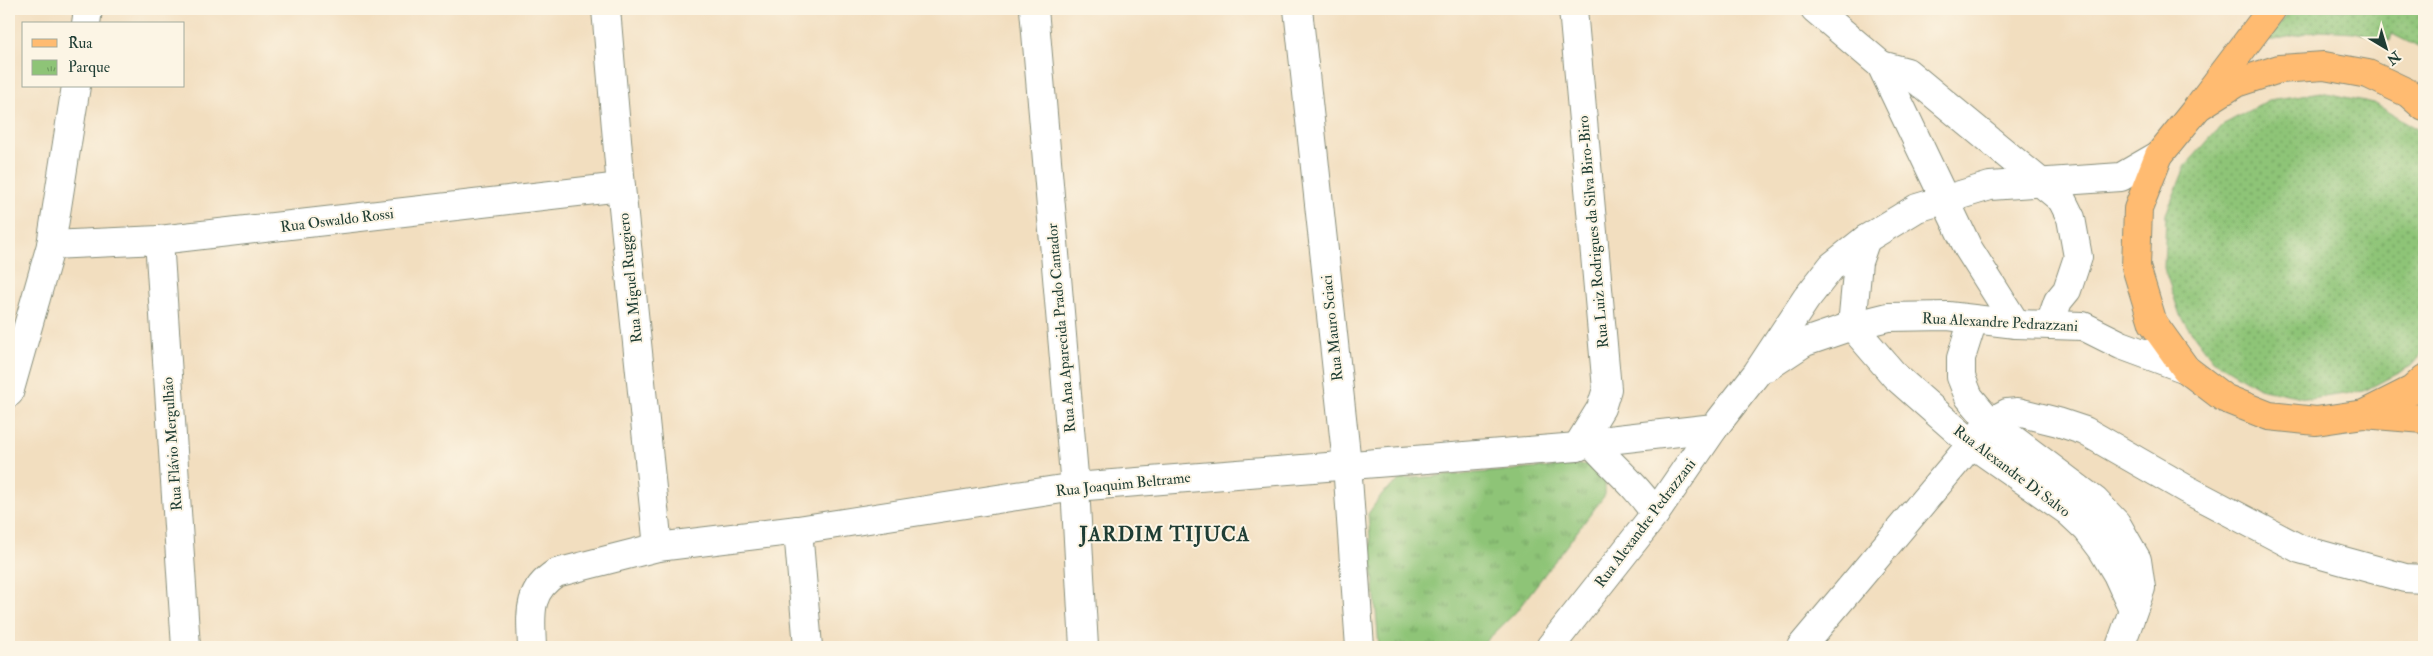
<svg xmlns="http://www.w3.org/2000/svg" width="2433" height="656" font-family="'IM FELL Double Pica',serif">
<style>
.grass{fill:url(#grass-dots);stroke:#568056}
.park{fill:url(#park-tufts);stroke:#568056}
.lines{fill:none;stroke-linecap:round;stroke-linejoin:round}
.minor-casing{stroke:#888e7a;stroke-width:30}
.major-casing{stroke:#888e7a;stroke-width:30}
.highway-casing{stroke:#888e7a;stroke-width:30}
.minor{stroke:#fff;stroke-width:28}
.major{stroke:#ffbb71;stroke-width:28}
.highway{stroke:#ffbb71;stroke-width:28}
.labels{text-anchor:middle;stroke-width:4;stroke-linejoin:round;paint-order:stroke}
.street-label{font-size:15px;fill:#1f3d34;stroke:#fcf5e5}
.district-label{font-size:20px;font-weight:bold;letter-spacing:1px;fill:#1f3d34;stroke:#fcf5e5}
</style>
<defs>
<pattern id="grass-dots" width="8" height="8" patternUnits="userSpaceOnUse" patternTransform="scale(1.25)"><rect width="8" height="8" fill="#8ec477"/><path d="M2 2h.1M6 6h.1" fill="none" stroke="#73a062" stroke-width="1.8" stroke-linecap="round"/></pattern>
<pattern id="park-tufts" width="24" height="20" patternUnits="userSpaceOnUse" patternTransform="scale(1.25)"><rect width="24" height="20" fill="#8ec477"/><path d="M3 7l-1-3M5 7V3M7 7l1-3M15 17l-1-3M17 17v-4M19 17l1-3" fill="none" stroke="#73a062"/></pattern>
</defs>
<rect width="100%" height="100%" fill="#fcf5e5"/>
<filter id="ink" filterUnits="userSpaceOnUse"><feTurbulence type="fractalNoise" baseFrequency=".02" numOctaves="2"/><feDisplacementMap in="SourceGraphic" scale="10" xChannelSelector="R" yChannelSelector="G"/><feConvolveMatrix kernelMatrix="1 2 1 2 8 2 1 2 1" color-interpolation-filters="sRGB"/></filter>
<filter id="wash" filterUnits="userSpaceOnUse"><feTurbulence type="fractalNoise" baseFrequency=".0096" numOctaves="4" result="noise"/><feDisplacementMap in="SourceGraphic" scale="20" xChannelSelector="R" yChannelSelector="G"/><feGaussianBlur stdDeviation="1.12" result="paint"/><feColorMatrix in="noise" values="0 0 0 0 0 0 0 0 0 0 0 0 0 0 0 0 0 1.4 0 .05"/><feComposite in="paint" operator="in"/></filter>
<g filter="url(#wash)">
<rect width="100%" height="100%" fill="#f2debf"/>
<!-- grass -->
<g class="grass">
<polygon points="2290,9 2424,9 2424,50 2392,34 2390,41 2354,32 2319,30 2269,41"/>
<polygon points="2322,92 2374,103 2420,131 2424,137 2424,351 2411,366 2364,391 2310,399 2259,388 2213,360 2181,318 2164,268 2166,214 2186,165 2222,125 2269,100"/>
</g>
<!-- park -->
<polygon class="park" points="1591,464 1605,477 1605,495 1515,613 1480,647 1379,647 1368,514 1382,494 1401,479"/>
</g>
<g filter="url(#ink)">
<g class="lines">
<defs>
<g id="minor">
<polyline points="606,9 621,187 658,547"/>
<polyline points="1034,9 1075,487 1084,647"/>
<polyline points="1298,9 1347,464 1360,647"/>
<polyline points="1573,9 1607,389 1601,408 1577,447"/>
<polyline points="1815,9 1881,65 1968,248 2016,324"/>
<polyline points="86,24 88,9"/>
<polyline points="1881,65 1907,72 2062,200 2071,218 2078,257 2067,290 2058,301 2050,324"/>
<polyline points="159,240 186,647"/>
<polyline points="51,245 159,240 621,187"/>
<polyline points="1973,320 1961,358 1961,377 1969,397 1990,422 2095,501 2116,523 2137,560 2141,588 2120,647"/>
<polyline points="1852,326 1895,376 1972,444 2069,512 2087,529 2102,549 2117,574 2132,607"/>
<polyline points="1852,326 1858,262 1866,239"/>
<polyline points="1767,367 1805,342 1852,326 1888,317 1948,316 2016,324 2083,326 2121,345 2186,369"/>
<polyline points="9,393 51,245 76,86"/>
<path d="M1591,442C1612,467 1638,486 1655,514"/>
<polyline points="798,530 808,647"/>
<path d="M532,647C531,616 526,592 556,573L658,547L798,530L1075,487L1577,447L1591,442L1714,428"/>
<polyline points="1550,647 1655,514 1714,428 1757,373 1806,299 1832,266 1866,239 1917,208 1990,186 2121,177 2159,155"/>
<polyline points="1801,647 1990,422 2007,413 2018,412 2058,422 2085,431 2186,489 2300,549 2405,578 2424,579"/>
</g>
<polyline id="major" points="2424,107 2408,93 2368,74 2324,66 2279,69 2236,83 2198,107 2159,155 2138,209 2136,267 2153,323 2186,369 2224,398 2269,416 2316,421 2364,414 2412,390 2424,379"/>
<g id="highway">
<polyline points="2198,107 2272,9"/>
<polyline points="2364,414 2424,419"/>
</g>
</defs>
<!-- minor casing -->
<use href="#minor" class="minor-casing"/>
<!-- major casing -->
<use href="#major" class="major-casing"/>
<!-- highway casing -->
<use href="#highway" class="highway-casing"/>
<!-- minor -->
<use href="#minor" class="minor"/>
<!-- major -->
<use href="#major" class="major"/>
<!-- highway -->
<use href="#highway" class="highway"/>
</g>
</g>
<g class="labels">
<!-- street labels -->
<g class="street-label">
<text transform="translate(337 220) rotate(-7)" y="5">Rua Oswaldo Rossi</text>
<text transform="translate(1593 232) rotate(-95)" y="5">Rua Luiz Rodrigues da Silva Biro-Biro</text>
<text transform="translate(630 278) rotate(-96)" y="5">Rua Miguel Ruggiero</text>
<text transform="translate(2000 322) rotate(3)" y="5">Rua Alexandre Pedrazzani</text>
<text transform="translate(1061 328) rotate(-95)" y="5">Rua Ana Aparecida Prado Cantador</text>
<text transform="translate(1332 328) rotate(-96)" y="5">Rua Mauro Sciaci</text>
<text transform="translate(172 444) rotate(-94)" y="5">Rua Flávio Mergulhão</text>
<text transform="translate(2012 471) rotate(37)" y="5">Rua Alexandre Di Salvo</text>
<text transform="translate(1123 484) rotate(-6)" y="5">Rua Joaquim Beltrame</text>
<text transform="translate(1645 523) rotate(-53)" y="5">Rua Alexandre Pedrazzani</text>
</g>
<!-- district labels -->
<g class="district-label">
<text x="1165" y="541">JARDIM TIJUCA</text>
</g>
</g>
<!-- margin -->
<rect width="2433" height="656" fill="none" stroke="#fcf5e5" stroke-width="30"/>
<!-- legend -->
<rect x="22" y="22" width="162" height="65" fill="#fcf5e5" stroke="#a4ab9e"/>
<rect x="32" y="39" width="25" height="8" fill="#ffbb71" stroke="#a4ab9e"/>
<text x="68" y="48" font-size="15" fill="#1f3d34">Rua</text>
<rect x="32" y="60" width="25" height="15" fill="url(#park-tufts)" stroke="#a4ab9e"/>
<text x="68" y="72" font-size="15" fill="#1f3d34">Parque</text>
<!-- north arrow -->
<g transform="translate(2386 48) rotate(142)" stroke="#fcf5e5" stroke-width="4" paint-order="stroke">
<path d="M0-4L9 19L0 12L-9 19Z" fill="#1f3d34"/>
<text y="-8" font-size="14" font-weight="bold" text-anchor="middle" fill="#1f3d34">N</text>
</g>
</svg>
